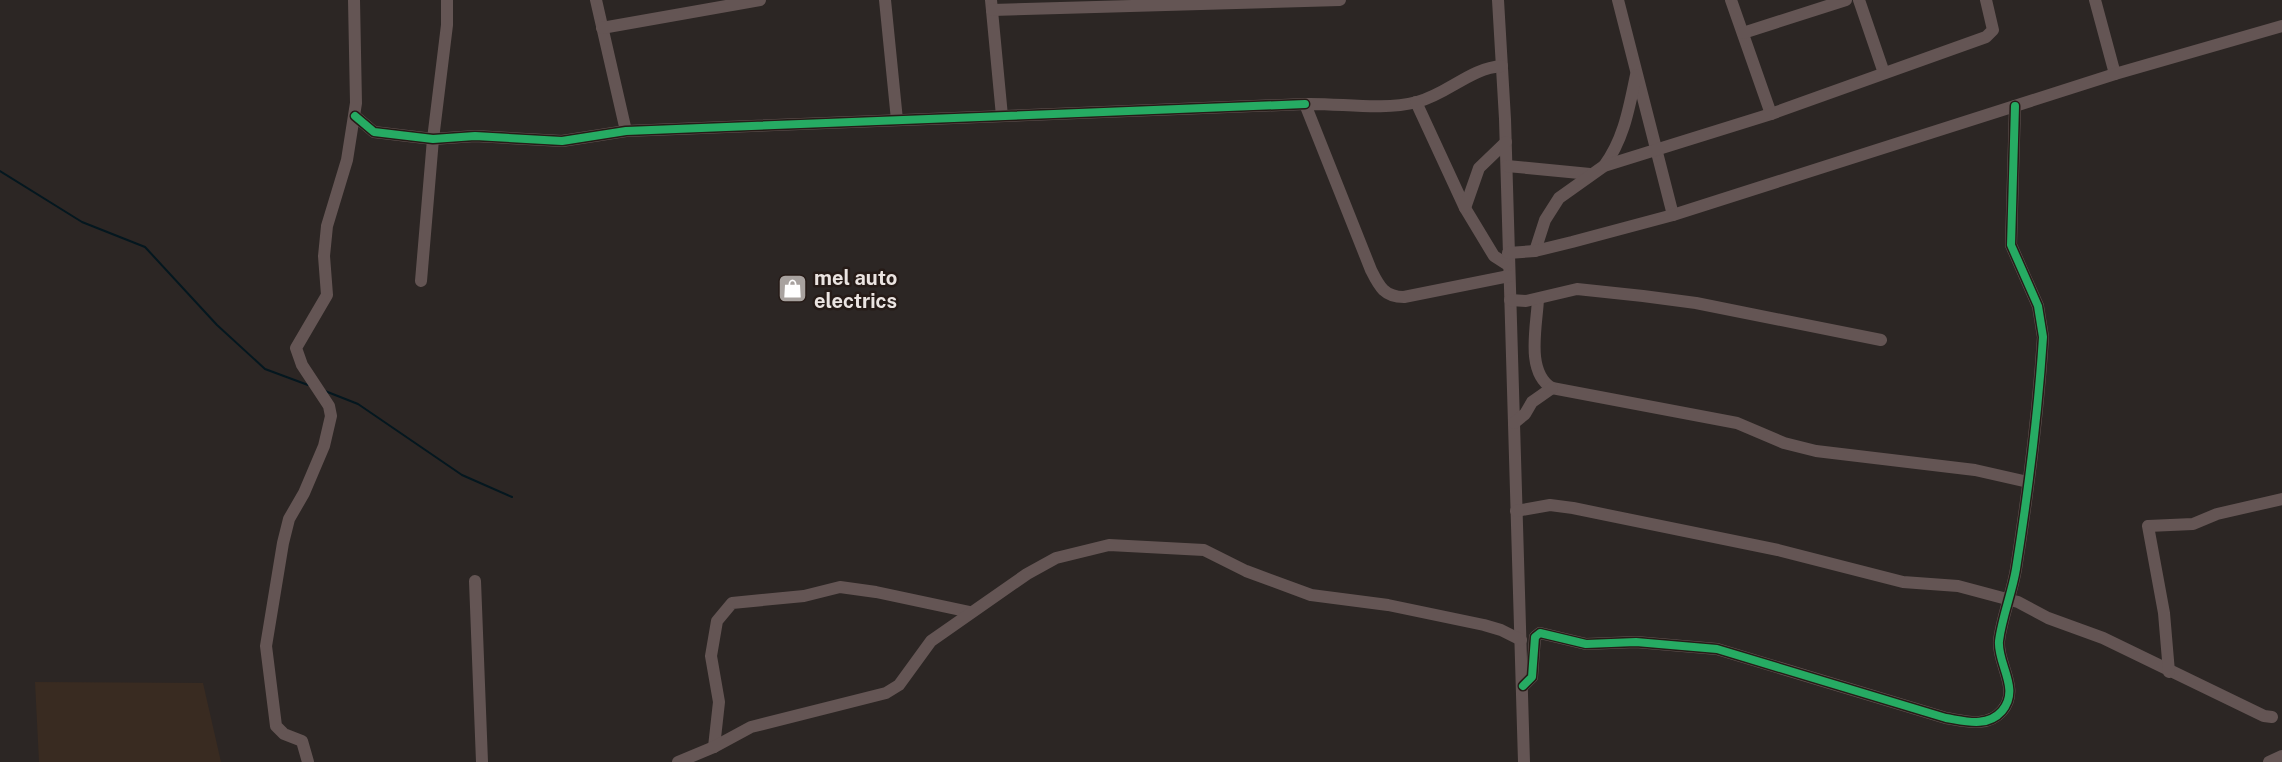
<svg xmlns="http://www.w3.org/2000/svg" width="2282" height="762" font-family="'Public Sans',sans-serif">
<style>
.commercial{fill:#392b21}
.lines{fill:none;stroke-linecap:round;stroke-linejoin:round}
.stream{stroke:#04171f;stroke-width:2}
.minor{stroke:#645554;stroke-width:12}
.cycleway-casing{stroke:#261b17;stroke-width:11}
.cycleway{stroke:#26ab63;stroke-width:8}
.labels{text-anchor:middle;stroke-width:5;stroke-linejoin:round;paint-order:stroke}
.poi-label{font-size:20px;font-weight:bold;fill:#ebe4e1;stroke:#261b17;text-anchor:start}
</style>
<rect width="100%" height="100%" fill="#2c2624"/>
<!-- commercial -->
<polygon class="commercial" points="35,682 203,683 221,762 39,762"/>
<g class="lines">
<!-- stream -->
<g class="stream">
<polyline points="0,171 82,222 145,247 217,325 265,369 308,385"/>
<polyline points="325,391 358,404 462,475 512,497"/>
</g>
<!-- minor -->
<g class="minor">
<polyline points="596,0 626,131"/>
<polyline points="885,0 897,120"/>
<polyline points="991,0 1002,116"/>
<polyline points="1498,0 1505,119 1524,762"/>
<polyline points="1618,0 1673,215"/>
<polyline points="1731,0 1771,114"/>
<polyline points="1859,0 1884,73"/>
<polyline points="2095,0 2115,74"/>
<polyline points="992,10 1340,0"/>
<polyline points="602,28 760,0"/>
<polyline points="1743,33 1846,0"/>
<path d="M1502,66C1470,68 1448,94 1417,102C1381,111 1341,103 1305,104L1371,270C1379,286 1384,297 1404,297L1509,276"/>
<polyline points="1416,102 1465,208 1494,256 1508,265"/>
<polyline points="355,116 374,132 433,139 475,136 562,141 626,131 1305,104"/>
<polyline points="1507,166 1590,174"/>
<path d="M1604,166C1624,139 1629,108 1636,75"/>
<polyline points="1465,208 1479,168 1506,142"/>
<polyline points="1535,251 1545,220 1559,198 1604,166 1771,114 1986,37 1993,30 1986,0"/>
<polyline points="1508,253 1535,251 1572,242 1673,215 2115,74 2282,26"/>
<polyline points="421,281 433,139 447,25 447,0"/>
<path d="M1538,299C1537,325 1525,372 1552,388L1737,423L1784,443L1816,451L1975,470L2028,482"/>
<polyline points="1510,300 1526,301 1577,289 1643,296 1696,303 1881,340"/>
<polyline points="1514,423 1525,414 1532,402 1552,388"/>
<polyline points="1516,511 1550,505 1573,508 1778,550 1903,582 1958,586 2018,602 2048,618 2103,638 2264,716 2272,717"/>
<polyline points="475,581 482,762"/>
<polyline points="2169,672 2164,613 2148,526 2193,524 2217,514 2282,499"/>
<path d="M1523,686L1532,677L1535,637L1540,633L1586,644L1636,642L1717,649L1946,718C1965,721 1987,728 2002,711C2021,689 1997,664 1999,641C2002,617 2012,593 2016,569C2028,493 2038,414 2043,337L2038,306L2011,245L2015,106"/>
<polyline points="714,747 719,702 711,656 717,621 732,603 804,596 840,587 876,592 970,612"/>
<polyline points="308,762 302,741 284,734 276,726 266,646 283,543 289,519 304,493 324,446 331,416 329,406 302,365 296,348 327,295 324,256 327,226 347,160 356,103 354,0"/>
<polyline points="678,762 714,747 751,727 886,693 899,685 931,641 1027,574 1056,558 1109,545 1204,550 1246,571 1311,595 1388,605 1484,625 1501,630 1521,640"/>
<polyline points="2269,762 2282,756"/>
</g>
<defs>
<g id="cycleway">
<polyline points="355,116 374,132 433,139 475,136 562,141 626,131 1305,104"/>
<path d="M1523,686L1532,677L1535,637L1540,633L1586,644L1636,642L1717,649L1946,718C1965,721 1987,728 2002,711C2021,689 1997,664 1999,641C2002,617 2012,593 2016,569C2028,493 2038,414 2043,337L2038,306L2011,245L2015,106"/>
</g>
</defs>
<!-- cycleway casing -->
<use href="#cycleway" class="cycleway-casing"/>
<!-- cycleway -->
<use href="#cycleway" class="cycleway"/>
</g>
<!-- icons -->
<defs>
<symbol id="shop-square" viewBox="-11 -11 22 22"><rect x="-9" y="-9" width="18" height="18" rx="4" fill="#a8a29f" stroke="#261b17"/><path d="M-5-2.5h2.3a2.7 3.5 0 0 1 5.4 0H5L5.5 6h-11ZM-1.5-2.5h3a1.5 2.3 0 0 0-3 0Z" fill="#fff"/></symbol>
</defs>
<g fill-rule="evenodd">
<use href="#shop-square" x="776" y="272" width="33" height="33"/>
</g>
<g class="labels">
<!-- poi labels -->
<g class="poi-label">
<text x="814" y="285">mel auto<tspan x="814" dy="23">electrics</tspan></text>
</g>
</g>
</svg>
